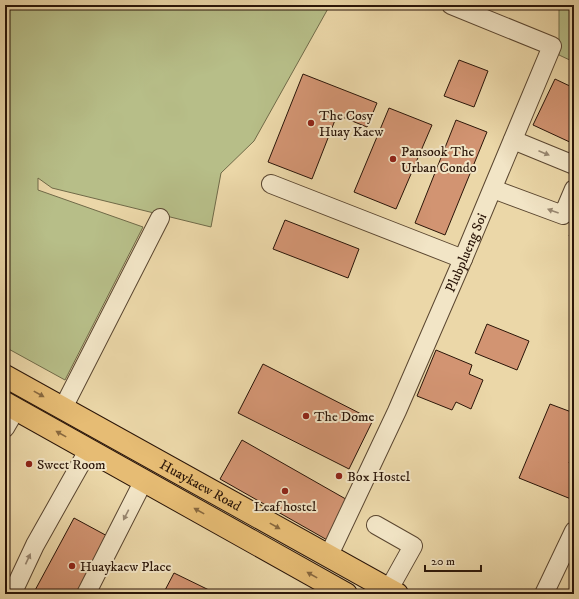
<svg xmlns="http://www.w3.org/2000/svg" width="579" height="599" font-family="'IM FELL DW Pica',serif">
<style>
.green{fill:#b7be88;stroke:#706a48}
.building{fill:#d29472;stroke:#2a1508}
.lines{fill:none;stroke-linecap:round;stroke-linejoin:round}
.minor-casing{stroke:#5a4630;stroke-width:20}
.major-casing{stroke:#2a1508;stroke-width:24}
.minor{stroke:#f2e5c6;stroke-width:18}
.major{stroke:#e6bc74;stroke-width:22}
.oneway{fill:#988770}
.oneway2{fill:#88683e}
.poi-dot{fill:#8f2418;stroke:#f2e5c6;stroke-width:1.5}
.labels{text-anchor:middle;stroke-width:4;stroke-linejoin:round;paint-order:stroke}
.poi-label{font-size:14px;fill:#2a1508;stroke:#f2e5c6;text-anchor:start}
.street-label{font-size:14px;fill:#2a1508;stroke:#f2e5c6}
</style>
<rect width="100%" height="100%" fill="#ebd7a8"/>
<filter id="stains"><feTurbulence type="fractalNoise" baseFrequency=".005" numOctaves="4"/><feColorMatrix values="0 0 0 0 .2 0 0 0 0 .09 0 0 0 0 .02 0 0 0 .5 -.17"/></filter>
<radialGradient id="worn" r=".72"><stop offset=".6" stop-color="#630" stop-opacity="0"/><stop offset="1" stop-color="#630" stop-opacity=".3"/></radialGradient>
<!-- green -->
<g class="green">
<polygon points="5,5 17,6 17,5 330,5 254,141 221,173 211,227 52,188 38,178 38,190 143,227 65,380 5,347"/>
<polygon points="559,5 574,5 574,62 559,55"/>
</g>
<!-- building -->
<g class="building">
<polygon points="459,60 488,71 474,107 444,96"/>
<polygon points="303,74 377,103 367,127 337,115 312,179 268,162"/>
<polygon points="555,79 574,88 574,144 533,125"/>
<polygon points="389,108 432,125 396,209 354,192"/>
<polygon points="456,120 487,132 445,235 415,223"/>
<polygon points="285,220 359,249 348,278 273,249"/>
<polygon points="574,227 574,238 569,236"/>
<polygon points="487,324 529,341 517,370 475,353"/>
<polygon points="436,350 472,365 469,374 483,380 471,409 456,402 452,410 417,396"/>
<polygon points="263,364 373,420 349,469 238,413"/>
<polygon points="550,404 574,413 574,451 569,463 574,465 574,492 571,499 519,478"/>
<polygon points="242,440 351,502 329,541 220,479"/>
<polygon points="74,518 111,538 81,594 33,594"/>
<polygon points="174,573 209,590 207,594 163,594"/>
</g>
<g class="lines">
<defs>
<g id="minor">
<polyline points="513,140 574,165"/>
<polyline points="271,184 463,259"/>
<polyline points="493,189 563,215 574,189"/>
<polyline points="63,408 160,218"/>
<polyline points="5,428 16,409"/>
<polyline points="376,525 413,546 389,589"/>
<path id="s1" d="M329,555L397,411L463,259L552,46L451,5"/>
<polyline points="12,594 35,545 89,449"/>
<polyline points="86,594 144,480"/>
<polyline points="544,594 574,531"/>
</g>
<g id="major">
<path id="s2" d="M5,376L397,594"/>
<polyline points="5,403 346,594"/>
</g>
</defs>
<!-- minor casing -->
<use href="#minor" class="minor-casing"/>
<!-- major casing -->
<use href="#major" class="major-casing"/>
<!-- minor -->
<use href="#minor" class="minor"/>
<!-- major -->
<use href="#major" class="major"/>
</g>
<!-- one-way arrows -->
<defs><path id="oneway-solid" d="M-6-.8H1V-3.2L6.5 0L1 3.2V.8H-6Z"/></defs>
<g class="oneway">
<use href="#oneway-solid" transform="translate(544 153) rotate(23)"/>
<use href="#oneway-solid" transform="translate(553 211) rotate(-160)"/>
<use href="#oneway-solid" transform="translate(126 515) rotate(117)"/>
<use href="#oneway-solid" transform="translate(28 559) rotate(-65)"/>
</g>
<g class="oneway2">
<use href="#oneway-solid" transform="translate(39 394) rotate(29)"/>
<use href="#oneway-solid" transform="translate(61 434) rotate(-151)"/>
<use href="#oneway-solid" transform="translate(199 511) rotate(-151)"/>
<use href="#oneway-solid" transform="translate(275 526) rotate(29)"/>
<use href="#oneway-solid" transform="translate(312 575) rotate(-151)"/>
</g>
<!-- markers -->
<g class="poi-dot">
<circle cx="311" cy="123" r="4"/>
<circle cx="393" cy="159" r="4"/>
<circle cx="306" cy="416" r="4"/>
<circle cx="29" cy="464" r="4"/>
<circle cx="339" cy="476" r="4"/>
<circle cx="285" cy="491" r="4"/>
<circle cx="72" cy="566" r="4"/>
</g>
<g class="labels">
<!-- poi labels -->
<g class="poi-label">
<text x="319" y="120">The Cosy<tspan x="319" dy="16">Huay Kaew</tspan></text>
<text x="401" y="156">Pansook The<tspan x="401" dy="16">Urban Condo</tspan></text>
<text x="314" y="421">The Dome</text>
<text x="37" y="469">Sweet Room</text>
<text x="347" y="481">Box Hostel</text>
<text x="285" y="511" text-anchor="middle">Leaf hostel</text>
<text x="80" y="571">Huaykaew Place</text>
</g>
<!-- street labels -->
<g class="street-label">
<text dy="5" stroke="none"><textPath href="#s1" startOffset="332">Plubplueng Soi</textPath></text>
<text dy="5" stroke="none"><textPath href="#s2" startOffset="224">Huaykaew Road</textPath></text>
</g>
</g>
<!-- margin -->
<rect width="579" height="599" fill="none" stroke="#ebd7a8" stroke-width="20"/>
<rect x="6" y="6" width="567" height="587" fill="none" stroke="#2a1508" stroke-width="2"/>
<rect x="10" y="10" width="559" height="579" fill="none" stroke="#2a1508"/>
<!-- scale -->
<path d="M425 565v6h56v-6" fill="none" stroke="#2a1508" stroke-width="2"/>
<text x="431" y="565" font-size="12" fill="#2a1508" stroke="#f2e5c6" stroke-width="3" paint-order="stroke">20 m</text>
<rect width="100%" height="100%" filter="url(#stains)"/>
<rect width="100%" height="100%" fill="url(#worn)"/>
</svg>
